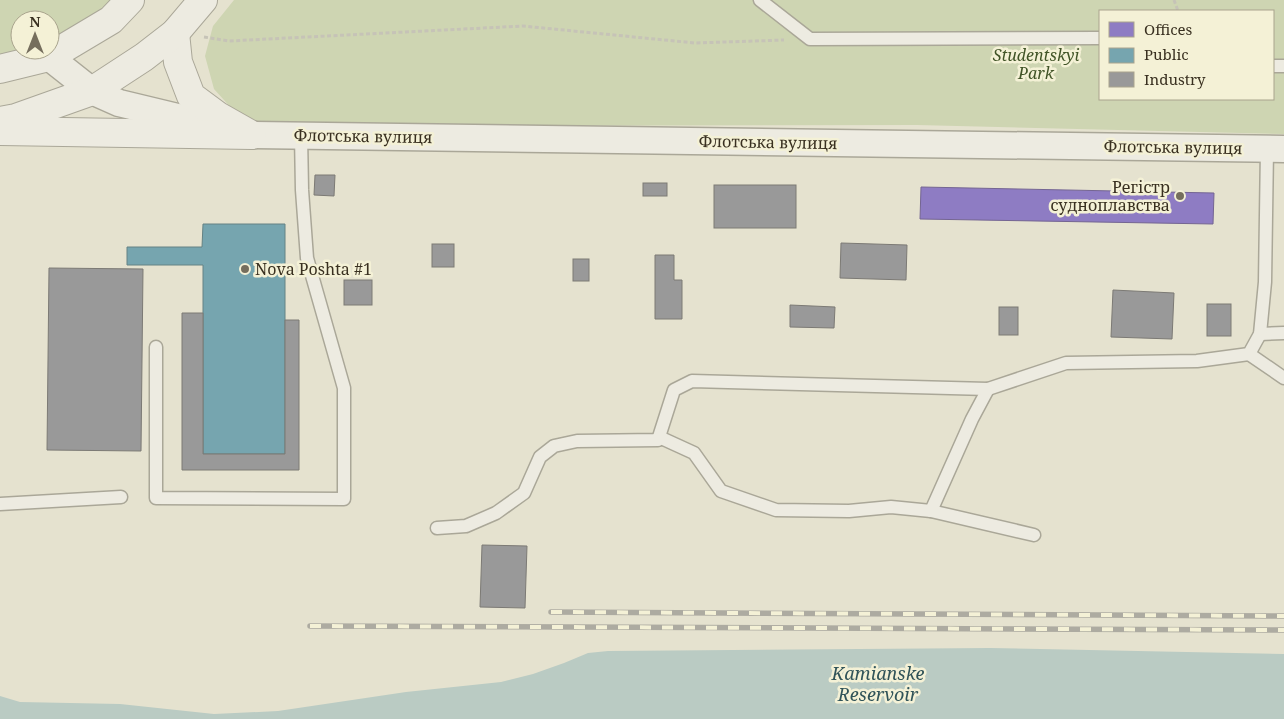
<svg xmlns="http://www.w3.org/2000/svg" width="1284" height="719" font-family="'Noto Serif',serif">
<style>
.green{fill:#ced5b2;fill-rule:evenodd}
.water{fill:#bacbc3}
.offices{fill:#8e7cc3;stroke:#746592}
.public{fill:#76a5af;stroke:#648284}
.industry{fill:#999;stroke:#7c7a75}
.lines{fill:none;stroke-linecap:round;stroke-linejoin:round}
.service-casing{stroke:#aaa798;stroke-width:15}
.minor-casing{stroke:#aaa798;stroke-width:29}
.tertiary-casing{stroke:#aaa798;stroke-width:30}
.path{stroke:#c6c3b7;stroke-width:3;stroke-dasharray:4 2.5;stroke-linecap:butt}
.service{stroke:#edebe1;stroke-width:12}
.minor{stroke:#edebe1;stroke-width:26}
.tertiary{stroke:#edebe1;stroke-width:28}
.rail-casing{stroke:#adaba1;stroke-width:5.5}
.rail{stroke:#f4f1d6;stroke-width:4;stroke-dasharray:11;stroke-linecap:butt}
.poi-dot{fill:#756e5d;stroke:#f4f1d6;stroke-width:2}
.labels{text-anchor:middle;stroke-width:5;stroke-linejoin:round;paint-order:stroke}
.park-label{font-size:16px;font-style:italic;fill:#415427;stroke:#f4f1d6}
.street-label{font-size:16px;fill:#393020;stroke:#f4f1d6}
.poi-label{font-size:16px;fill:#393020;stroke:#f4f1d6;text-anchor:end}
.water-label{font-size:18px;font-style:italic;fill:#305358;stroke:#f4f1d6}
</style>
<rect width="100%" height="100%" fill="#e5e2cf"/>
<!-- green -->
<g class="green">
<polygon points="0,0 114,0 99,15 50,42 50,20 20,20 20,50 0,59"/>
<path d="M234,0H1284V134L917,125L345,126L260,123L233,110L214,89L205,56L213,26ZM1100,11H1273V99H1100Z"/>
</g>
<!-- water -->
<polygon class="water" points="990,648 1284,654 1284,719 0,719 0,696 20,702 120,704 214,714 278,711 406,692 501,682 533,674 564,663 588,653 608,651"/>
<!-- offices -->
<polygon class="offices" points="921,187 1214,193 1213,224 920,219"/>
<!-- public -->
<polygon class="public" points="203,224 285,224 285,454 203,454 203,265 127,265 127,247 202,247"/>
<!-- industry -->
<g class="industry">
<polygon points="315,175 335,175 334,196 314,195"/>
<rect x="643" y="183" width="24" height="13"/>
<rect x="714" y="185" width="82" height="43"/>
<polygon points="841,243 907,245 906,280 840,278"/>
<rect x="432" y="244" width="22" height="23"/>
<polygon points="655,255 674,255 674,280 682,280 682,319 655,319"/>
<rect x="573" y="259" width="16" height="22"/>
<polygon points="49,268 143,269 141,451 47,450"/>
<rect x="344" y="280" width="28" height="25"/>
<polygon points="1113,290 1174,293 1172,339 1111,337"/>
<rect x="1207" y="304" width="24" height="32"/>
<polygon points="790,305 835,307 834,328 790,327"/>
<rect x="999" y="307" width="19" height="28"/>
<polygon points="182,313 203,313 203,454 285,454 285,320 299,320 299,470 182,470"/>
<polygon points="482,545 527,546 525,608 480,607"/>
</g>
<g class="lines">
<defs>
<g id="service">
<polyline points="760,0 810,39 1100,38"/>
<polyline points="1273,66 1284,66"/>
<polyline points="1260,334 1284,333"/>
<polyline points="156,347 156,498 344,499 344,388 307,258 302,190 301,135"/>
<polyline points="1249,354 1284,378"/>
<polyline points="659,437 694,453 721,491 776,510 849,511 891,507 931,511 1034,535"/>
<polyline points="0,504 121,497"/>
<polyline points="931,511 972,419 988,389"/>
<polyline points="437,528 466,526 496,513 524,493 540,457 554,446 577,441 658,440 674,390 692,381 988,389 1066,363 1197,361 1249,354 1260,334 1265,282 1267,149"/>
</g>
<polyline id="minor" points="49,57 92,91 119,103 252,135 1284,149"/>
<g id="tertiary">
<polyline points="175,33 178,62 191,96 218,116 248,133"/>
<polyline points="0,69 49,57 111,20 130,0"/>
<polyline points="0,121 16,118 92,91 144,57 175,33 203,0"/>
<polyline points="0,131 252,135"/>
</g>
</defs>
<!-- service casing -->
<use href="#service" class="service-casing"/>
<!-- minor casing -->
<use href="#minor" class="minor-casing"/>
<!-- tertiary casing -->
<use href="#tertiary" class="tertiary-casing"/>
<!-- path -->
<g class="path">
<polyline points="1174,0 1178,11"/>
<polyline points="204,37 229,41 523,26 695,43 784,40"/>
</g>
<!-- service -->
<use href="#service" class="service"/>
<!-- minor -->
<use href="#minor" class="minor"/>
<!-- tertiary -->
<use href="#tertiary" class="tertiary"/>
<defs>
<g id="rail">
<polyline points="551,612 1284,616"/>
<polyline points="310,626 1284,630"/>
</g>
</defs>
<!-- rail casing -->
<use href="#rail" class="rail-casing"/>
<!-- rail -->
<use href="#rail" class="rail"/>
</g>
<!-- markers -->
<g class="poi-dot">
<circle cx="1180" cy="196" r="5"/>
<circle cx="245" cy="269" r="5"/>
</g>
<g class="labels">
<!-- park labels -->
<g class="park-label">
<text x="1036" y="61">Studentskyi<tspan x="1036" dy="18">Park</tspan></text>
</g>
<!-- street labels -->
<g class="street-label">
<text transform="translate(363 136) rotate(1)" y="6">Флотська вулиця</text>
<text transform="translate(768 142) rotate(1)" y="6">Флотська вулиця</text>
<text transform="translate(1173 147) rotate(1)" y="6">Флотська вулиця</text>
</g>
<!-- poi labels -->
<g class="poi-label">
<text x="1170" y="193">Регістр<tspan x="1170" dy="18">судноплавства</tspan></text>
<text x="255" y="275" text-anchor="start">Nova Poshta #1</text>
</g>
<!-- water labels -->
<g class="water-label">
<text x="878" y="680">Kamianske<tspan x="878" dy="21">Reservoir</tspan></text>
</g>
</g>
<!-- legend -->
<rect x="1099" y="10" width="175" height="90" fill="#f4f1d6" stroke="#a9a48d"/>
<rect x="1109" y="22" width="25" height="15" fill="#8e7cc3" stroke="#a9a48d"/>
<text x="1144" y="35" font-size="15" fill="#393020">Offices</text>
<rect x="1109" y="48" width="25" height="15" fill="#76a5af" stroke="#a9a48d"/>
<text x="1144" y="60" font-size="15" fill="#393020">Public</text>
<rect x="1109" y="72" width="25" height="15" fill="#999999" stroke="#a9a48d"/>
<text x="1144" y="85" font-size="15" fill="#393020">Industry</text>
<!-- north arrow -->
<g transform="translate(35 35)"><circle r="24" fill="#f4f1d6" stroke="#a9a48d"/>
<path d="M0-4L9 19L0 12L-9 19Z" fill="#756e5d"/>
<text y="-8" font-size="14" font-weight="bold" text-anchor="middle" fill="#393020">N</text>
</g>
</svg>
